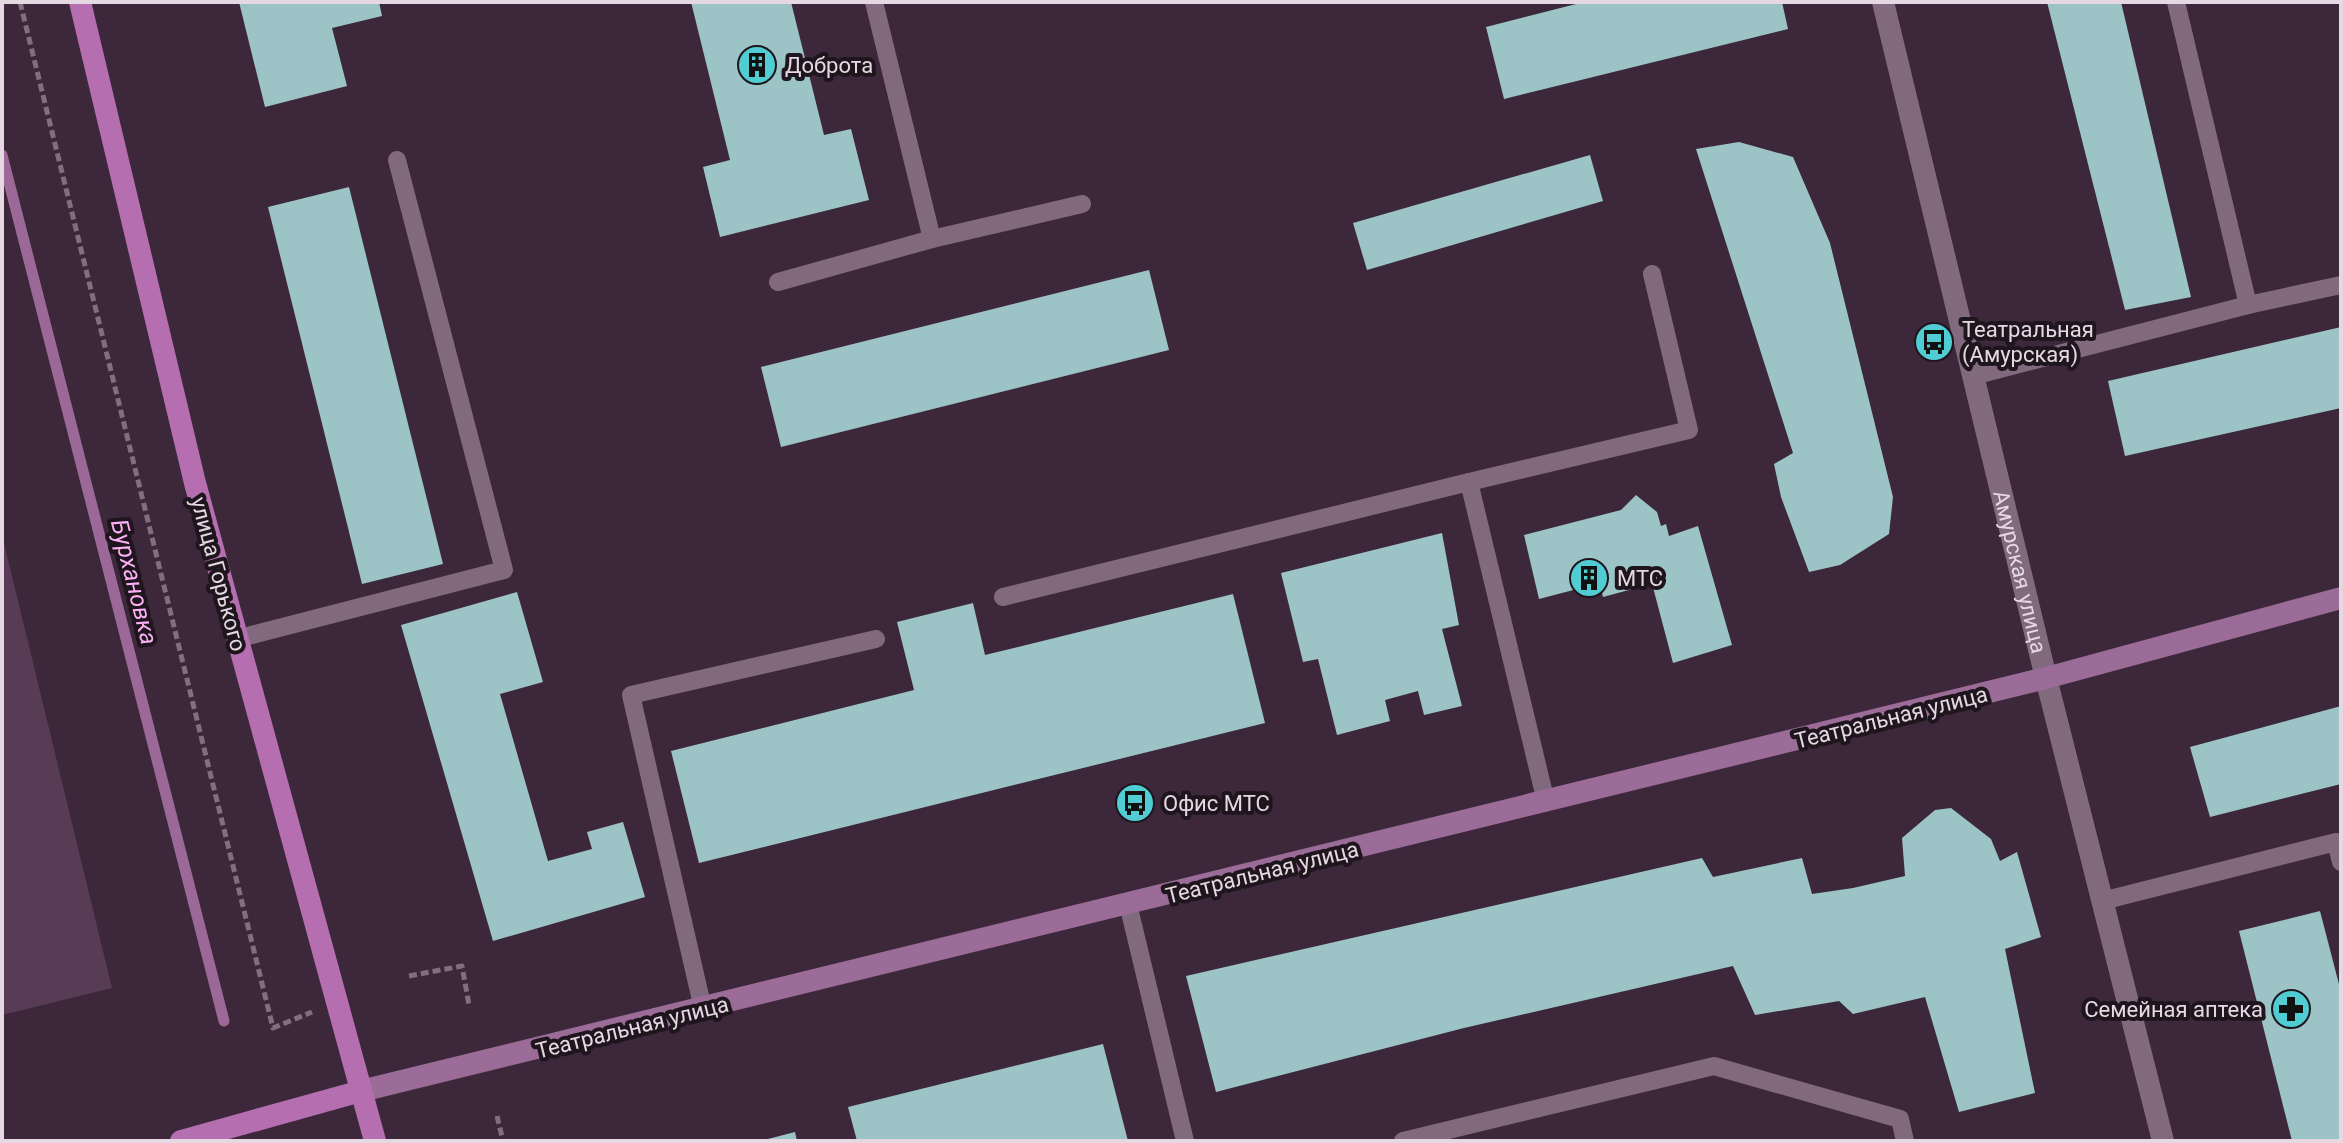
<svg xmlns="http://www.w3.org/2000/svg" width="2343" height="1143" font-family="Roboto,sans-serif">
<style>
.green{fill:#583c56}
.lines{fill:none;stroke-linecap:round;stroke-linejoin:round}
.stream{stroke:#9c6897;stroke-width:11}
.building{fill:#9cc4c6}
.path{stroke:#806f7e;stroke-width:5;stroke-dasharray:8 4;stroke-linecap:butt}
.service{stroke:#81697e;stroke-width:18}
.tertiary{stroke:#81697e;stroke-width:22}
.secondary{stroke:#9b6c97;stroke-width:22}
.primary{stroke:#b56eaf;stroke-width:22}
.labels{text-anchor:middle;stroke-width:8;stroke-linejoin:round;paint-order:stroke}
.poi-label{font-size:22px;fill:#e5d8e3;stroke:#1e151d;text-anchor:start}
.street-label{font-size:22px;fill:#e5d8e3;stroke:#1e151d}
.water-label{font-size:24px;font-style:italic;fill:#fcb1f5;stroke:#1e151d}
</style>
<rect width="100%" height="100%" fill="#3c283a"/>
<!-- green -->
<polygon class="green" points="2,535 112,988 2,1015"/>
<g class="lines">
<!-- stream -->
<polyline class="stream" points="2,155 224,1021"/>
</g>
<!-- building -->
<g class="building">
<polygon points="239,2 379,2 382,16 332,28 347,86 265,107"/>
<polygon points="691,2 791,2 824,135 851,129 869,200 720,237 703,167 730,160"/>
<polygon points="1584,2 1782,2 1788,29 1504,99 1486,27"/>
<polygon points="2047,2 2121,2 2191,297 2125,310"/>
<polygon points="1739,142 1793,157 1830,243 1893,497 1889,534 1840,565 1809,572 1781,497 1774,464 1793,453 1696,149"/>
<polygon points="1590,155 1603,201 1367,270 1353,223"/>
<polygon points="349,187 443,564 362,584 268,207"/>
<polygon points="1149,270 1169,350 781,447 761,367"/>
<polygon points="2341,327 2341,408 2125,456 2108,381"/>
<polygon points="1636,495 1657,512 1661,526 1666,524 1669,536 1698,526 1732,645 1673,663 1650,576 1638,580 1640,587 1603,597 1600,583 1539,599 1524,535 1621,510"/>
<polygon points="1442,533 1459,625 1442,629 1462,706 1424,715 1418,691 1385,700 1390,721 1337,735 1318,659 1303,662 1281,573"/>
<polygon points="517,592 543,682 500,694 548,861 592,849 587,832 623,822 645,897 493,941 401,625"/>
<polygon points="1233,594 1265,723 699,863 671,751 914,690 897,622 973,603 985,655"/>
<polygon points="2341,706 2341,784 2210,817 2190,747"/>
<polygon points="1951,808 1991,839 2000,861 2017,852 2041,937 2005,949 2035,1093 1959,1112 1925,997 1853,1014 1839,1001 1755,1015 1733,966 1464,1028 1216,1092 1186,976 1702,858 1713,877 1802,858 1812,894 1853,888 1905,876 1902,838 1935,810"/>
<polygon points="2320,911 2341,992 2341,1141 2292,1141 2239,931"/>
<polygon points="1103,1044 1128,1141 857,1141 848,1107"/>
<polygon points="795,1132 797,1141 764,1141 764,1140"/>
</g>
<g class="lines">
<!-- path -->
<g class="path">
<polyline points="20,2 273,1028 312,1012"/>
<polyline points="409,976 462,966 469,1005"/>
<polyline points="497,1116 503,1141"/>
</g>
<!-- service -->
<g class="service">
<polyline points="2176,2 2248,305"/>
<polyline points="932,239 1082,204"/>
<polyline points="778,282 932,239 874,2"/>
<polyline points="1973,376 2248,305 2341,285"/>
<polyline points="1469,482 1689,430 1652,274"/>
<polyline points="1003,597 1469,482 1546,802"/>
<polyline points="236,639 504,570 397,160"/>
<polyline points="2102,901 2336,842 2341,862"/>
<polyline points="1128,904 1185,1141"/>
<polyline points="703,1009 631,695 876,639"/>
<polyline points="1403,1141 1714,1066 1900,1119 1905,1141"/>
</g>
<!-- tertiary -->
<path class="tertiary" id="s1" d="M1883,2L2046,678L2163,1141"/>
<!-- secondary -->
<polyline class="secondary" points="361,1091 2046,678 2341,598"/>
<!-- primary -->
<g class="primary">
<polyline points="80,2 195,483 375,1141"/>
<polyline points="181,1141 361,1091"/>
</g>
</g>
<!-- icons -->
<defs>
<symbol id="building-disc" viewBox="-11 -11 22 22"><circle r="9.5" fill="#51ccd3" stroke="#1e151d"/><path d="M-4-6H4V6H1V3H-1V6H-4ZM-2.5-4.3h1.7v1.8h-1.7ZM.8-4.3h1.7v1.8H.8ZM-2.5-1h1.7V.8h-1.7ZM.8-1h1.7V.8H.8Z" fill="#111"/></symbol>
<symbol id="bus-disc" viewBox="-11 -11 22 22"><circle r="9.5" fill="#51ccd3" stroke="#1e151d"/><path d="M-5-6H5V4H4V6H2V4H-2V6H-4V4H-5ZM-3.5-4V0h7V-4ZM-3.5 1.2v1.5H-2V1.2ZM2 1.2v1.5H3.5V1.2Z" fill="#111"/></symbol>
<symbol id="pharmacy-disc" viewBox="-11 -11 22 22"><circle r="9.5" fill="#51ccd3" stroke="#1e151d"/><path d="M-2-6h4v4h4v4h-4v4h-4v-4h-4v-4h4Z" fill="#111"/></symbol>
</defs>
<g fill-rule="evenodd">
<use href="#building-disc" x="735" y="43" width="44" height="44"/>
<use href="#bus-disc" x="1912" y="320" width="44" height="44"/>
<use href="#building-disc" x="1567" y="556" width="44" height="44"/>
<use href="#bus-disc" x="1113" y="781" width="44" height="44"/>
<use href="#pharmacy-disc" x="2269" y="987" width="44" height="44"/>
</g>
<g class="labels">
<!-- poi labels -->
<g class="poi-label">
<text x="785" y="73">Доброта</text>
<text x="1962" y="337">Театральная<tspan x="1962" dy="25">(Амурская)</tspan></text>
<text x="1617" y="586">МТС</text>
<text x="1163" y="811">Офис МТС</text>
<text x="2263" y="1017" text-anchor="end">Семейная аптека</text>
</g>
<!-- street labels -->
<g class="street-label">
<text dy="8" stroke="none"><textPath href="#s1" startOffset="586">Амурская улица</textPath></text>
<text transform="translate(219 574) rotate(75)" y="8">улица Горького</text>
<text transform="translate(1891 717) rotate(-14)" y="8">Театральная улица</text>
<text transform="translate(1262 872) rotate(-14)" y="8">Театральная улица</text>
<text transform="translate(632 1027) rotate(-14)" y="8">Театральная улица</text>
</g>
<!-- water labels -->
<g class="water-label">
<text transform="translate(134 582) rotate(76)" y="8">Бурхановка</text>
</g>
</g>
<!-- border -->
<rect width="2343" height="1143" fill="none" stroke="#e5d8e3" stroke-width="8"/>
</svg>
